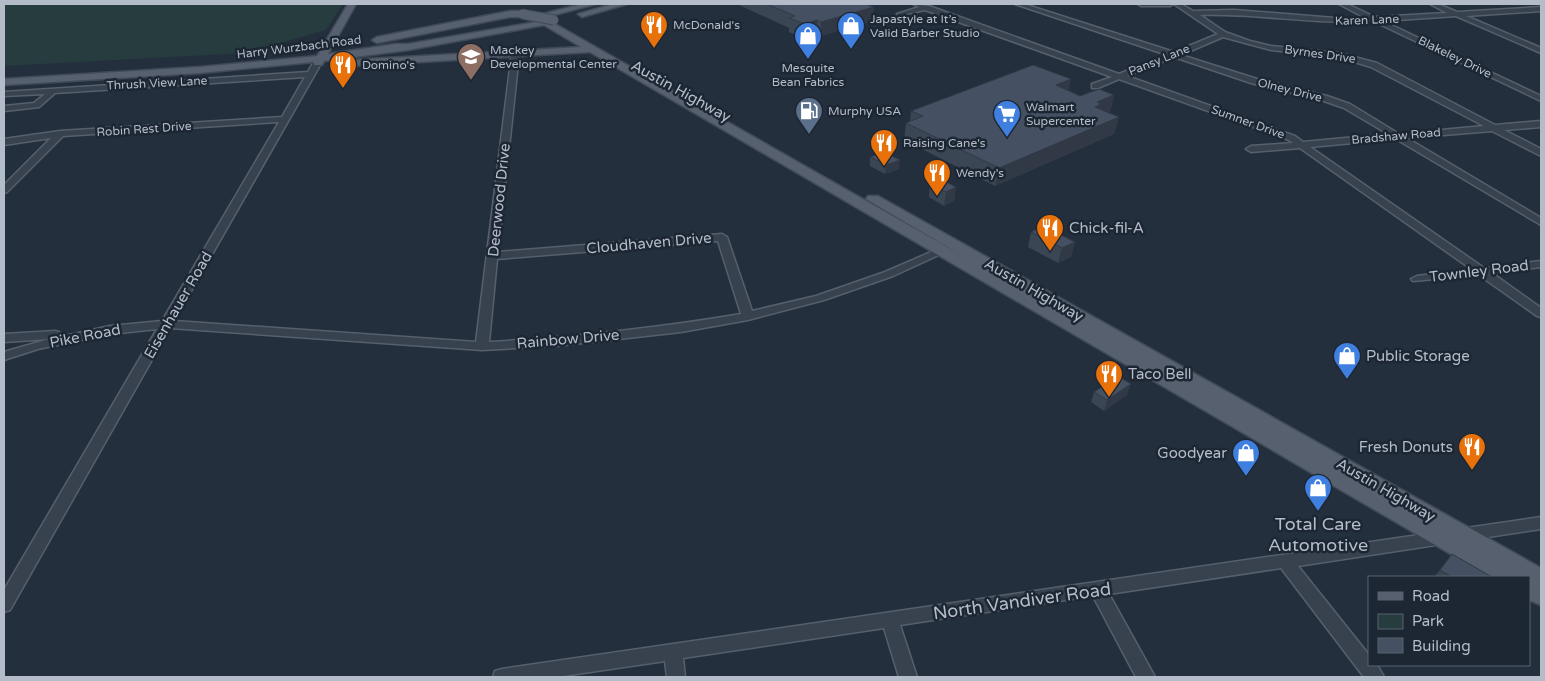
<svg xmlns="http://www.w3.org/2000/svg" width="1545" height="681" font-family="'Varela Round',sans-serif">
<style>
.green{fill:#263c3f}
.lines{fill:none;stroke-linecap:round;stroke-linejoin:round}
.minor-casing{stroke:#565f6c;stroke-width:3}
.major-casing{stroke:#414a57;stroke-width:3}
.minor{fill:#38414e;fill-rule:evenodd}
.major{fill:#56606e;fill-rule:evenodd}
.major-bridge-casing{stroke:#414a57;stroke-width:11;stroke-linecap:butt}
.major-bridge{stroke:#56606e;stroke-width:9}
.wall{fill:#3b4654}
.shaded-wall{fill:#303945}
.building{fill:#455162;stroke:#303945}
.labels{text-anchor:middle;stroke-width:5;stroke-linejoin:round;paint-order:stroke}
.far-poi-label{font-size:12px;fill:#b4bcc9;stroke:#1d2633;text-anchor:start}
.far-street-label{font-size:12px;fill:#b4bcc9;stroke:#1d2633}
.street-label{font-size:15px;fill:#b4bcc9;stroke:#1d2633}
.poi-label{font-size:15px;fill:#b4bcc9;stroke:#1d2633;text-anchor:start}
.near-poi-label{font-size:18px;fill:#b4bcc9;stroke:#1d2633}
.near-street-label{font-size:18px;fill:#b4bcc9;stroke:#1d2633}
</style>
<rect width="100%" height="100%" fill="#242f3e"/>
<!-- green -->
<polygon class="green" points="4,4 343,4 326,30 244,53 4,66"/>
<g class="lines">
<defs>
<g id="minor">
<path d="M913,4L929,6L1119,74L1167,55L1015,4H1024L1174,52L1218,34L1174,4H1181L1193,11L1234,10L1347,19L1365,18L1339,4H1347L1375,17L1447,13L1430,4H1438L1457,12L1541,7V11L1466,16L1541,48V53L1456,16L1383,21L1541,96V101L1373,21C1315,25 1258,13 1200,15L1225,32L1250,41L1271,46L1339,53L1377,63L1495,125L1541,121V127L1504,130L1541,149V156L1492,131L1407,138L1541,218V225L1396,139L1310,147L1484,268L1541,261V267L1492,273L1541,308V317L1537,316L1479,275L1413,281L1411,279L1417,276L1471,269L1300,148L1251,152L1246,149L1251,146L1293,143L1289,140L1119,79L1098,88H1092V84L1112,77L925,10L897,16V14L919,7ZM1223,37L1271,50L1338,57L1371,67L1484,126L1399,134L1350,104L1327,96L1257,79L1181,55ZM1174,57L1251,83L1321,100L1344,108L1388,134L1303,142L1295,136L1127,76Z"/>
<polygon points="1138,4 1173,4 1170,6 1141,6"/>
<path d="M512,52L519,54L498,252L722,234L727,237L752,311L816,296L885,272L947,245L951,244L956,247L893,276L824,300L748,320L681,332L556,346L482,350L170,328L10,610L4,612V590L157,329L110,334L38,349L4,360V352L49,339L4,342V334L55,331L59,332L60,337L110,326L162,321L279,122L63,136L7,192L4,193V185L51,138L4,145V139L60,131L282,117L305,77L55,93L39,107L4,111V106L34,103L45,94L4,96V92L308,72L313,63H319L320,65L315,74L174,321L476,342ZM718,241L741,314C658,328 574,337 489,342L497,259Z"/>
<polygon points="1541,517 1541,529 1298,566 1369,655 1369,665 1377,665 1384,677 1364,677 1281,568 1109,594 1155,677 1136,677 1093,596 900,625 917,677 899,677 884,628 683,658 685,677 667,677 665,661 556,677 493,677 495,671 502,669"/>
</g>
<g id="major">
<polygon points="348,4 356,4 328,54 395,44 408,44 548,20 963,256 866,199 868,196 878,196 1541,568 1541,605 1529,600 1529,577 1518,576 1519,577 1490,577 590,52 351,66 346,63 351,60 581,47 544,25 408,50 324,61 322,65 314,65 314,62 200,73 4,85 4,79 200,67 317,56"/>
<polygon points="582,4 596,4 531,21 527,18"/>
<polygon points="613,4 627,4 582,17 578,14"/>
<polygon points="510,11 522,11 526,14 522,17 510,17 377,43 372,40 377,37"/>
</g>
</defs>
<!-- minor casing -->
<use href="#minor" class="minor-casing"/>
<!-- major casing -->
<use href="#major" class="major-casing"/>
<!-- minor -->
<use href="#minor" class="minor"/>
<!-- major -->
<use href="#major" class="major"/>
<defs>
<polyline id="major-bridge" points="522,14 554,20"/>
</defs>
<!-- major-bridge casing -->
<use href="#major-bridge" class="major-bridge-casing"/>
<!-- major-bridge -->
<use href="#major-bridge" class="major-bridge"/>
</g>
<!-- wall -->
<g class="wall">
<polygon points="739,4 865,4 873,21 821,36 817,35 805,39 789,32 789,28 739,5"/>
<polygon points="1069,91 1080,96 1114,95 1110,112 1108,112 1119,117 1114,134 995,186 904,140 906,123 910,121 911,111"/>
<polygon points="870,157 899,169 885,174 870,166"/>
<polygon points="930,184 956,187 954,201 944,206 929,197"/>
<polygon points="1031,232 1075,242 1071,257 1058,263 1028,247"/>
<polygon points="1094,392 1127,395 1104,411 1091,402"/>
<polygon points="1440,570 1492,577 1434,577"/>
</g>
<!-- shaded-wall -->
<g class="shaded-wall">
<polygon points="874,7 873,21 821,36 821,22"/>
<polygon points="817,20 817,35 805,39 805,24"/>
<polygon points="1071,79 1068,95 1056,85"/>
<polygon points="1114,95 1110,112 1098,116 1095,107 1097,102"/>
<polygon points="1119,117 1114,134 995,186 999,168"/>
<polygon points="900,160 899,169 885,174 886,165"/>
<polygon points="956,187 954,201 944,206 946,192"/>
<polygon points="1075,242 1071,257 1058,263 1062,248"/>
<polygon points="1131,384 1127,395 1104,411 1107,400"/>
</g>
<!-- building -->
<g class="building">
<polygon points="767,4 865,4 874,7 821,22 817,20 805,24 789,18 795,16"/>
<polygon points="1033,65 1071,79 1056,85 1080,96 1099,89 1114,95 1097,102 1101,104 1095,107 1119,117 999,168 906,123 923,116 911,111"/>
<polygon points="884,152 900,160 886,165 870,157"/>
<polygon points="941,179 956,187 946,192 930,184"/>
<polygon points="1043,226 1075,242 1062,248 1031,232"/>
<polygon points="1118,376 1131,384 1107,400 1094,392"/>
<polygon points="1452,554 1492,577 1452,577 1440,570"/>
</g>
<!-- icons -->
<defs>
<symbol id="restaurant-pin" viewBox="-11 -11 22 30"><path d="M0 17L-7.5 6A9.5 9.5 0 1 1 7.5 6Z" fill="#e8710a" stroke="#1d2633"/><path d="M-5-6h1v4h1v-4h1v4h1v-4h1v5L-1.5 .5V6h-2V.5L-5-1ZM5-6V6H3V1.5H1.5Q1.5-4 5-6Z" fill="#fff"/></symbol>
<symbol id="shop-pin" viewBox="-11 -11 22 30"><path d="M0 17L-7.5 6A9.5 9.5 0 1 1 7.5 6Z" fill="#3f7fe0" stroke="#1d2633"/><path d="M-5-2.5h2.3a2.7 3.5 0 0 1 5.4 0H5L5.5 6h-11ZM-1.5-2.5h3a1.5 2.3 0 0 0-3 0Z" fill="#fff"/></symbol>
<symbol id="school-pin" viewBox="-11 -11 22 30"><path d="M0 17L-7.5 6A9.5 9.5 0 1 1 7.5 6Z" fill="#8d6e63" stroke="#1d2633"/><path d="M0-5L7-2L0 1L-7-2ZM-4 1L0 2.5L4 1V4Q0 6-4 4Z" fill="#fff"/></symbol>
<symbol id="fuel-pin" viewBox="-11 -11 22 30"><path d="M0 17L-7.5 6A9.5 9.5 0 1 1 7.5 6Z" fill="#5c6f8a" stroke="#1d2633"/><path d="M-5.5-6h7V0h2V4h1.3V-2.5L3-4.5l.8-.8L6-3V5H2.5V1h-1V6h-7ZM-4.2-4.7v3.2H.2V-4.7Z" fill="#fff"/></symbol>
<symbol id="supermarket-pin" viewBox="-11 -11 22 30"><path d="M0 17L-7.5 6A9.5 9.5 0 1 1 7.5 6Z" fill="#3f7fe0" stroke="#1d2633"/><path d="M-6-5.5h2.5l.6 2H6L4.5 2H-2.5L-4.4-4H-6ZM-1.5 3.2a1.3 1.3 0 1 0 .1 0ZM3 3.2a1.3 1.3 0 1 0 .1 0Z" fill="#fff"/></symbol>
</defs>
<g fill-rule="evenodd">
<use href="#restaurant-pin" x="638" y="9" width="32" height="43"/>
<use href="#shop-pin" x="835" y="10" width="32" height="43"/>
<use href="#shop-pin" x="792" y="20" width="32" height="43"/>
<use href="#school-pin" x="455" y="41" width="32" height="43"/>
<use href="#restaurant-pin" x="327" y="49" width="32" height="43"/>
<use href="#fuel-pin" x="793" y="95" width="32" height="43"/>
<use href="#supermarket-pin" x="991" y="98" width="32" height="43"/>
<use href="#restaurant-pin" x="868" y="127" width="32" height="43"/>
<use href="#restaurant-pin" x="921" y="157" width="32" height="43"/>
<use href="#restaurant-pin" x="1034" y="212" width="32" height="43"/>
<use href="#shop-pin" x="1331" y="340" width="32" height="43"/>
<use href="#restaurant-pin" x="1093" y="358" width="32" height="43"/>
<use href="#restaurant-pin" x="1456" y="431" width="32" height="43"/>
<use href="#shop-pin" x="1230" y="437" width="32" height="43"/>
<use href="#shop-pin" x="1302" y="472" width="32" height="43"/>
</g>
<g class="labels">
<!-- far-poi labels -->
<g class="far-poi-label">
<text x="870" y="23">Japastyle at It’s<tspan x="870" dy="14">Valid Barber Studio</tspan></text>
<text x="673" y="29">McDonald's</text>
<text x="490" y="54">Mackey<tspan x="490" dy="14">Developmental Center</tspan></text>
<text x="362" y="69">Domino's</text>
<text x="808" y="72" text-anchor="middle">Mesquite<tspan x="808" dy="14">Bean Fabrics</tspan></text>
<text x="1026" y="111">Walmart<tspan x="1026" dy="14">Supercenter</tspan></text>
<text x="828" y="115">Murphy USA</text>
<text x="903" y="147">Raising Cane's</text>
<text x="956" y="177">Wendy's</text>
</g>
<!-- far-street labels -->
<g class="far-street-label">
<text transform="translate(1367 20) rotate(-2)" y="4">Karen Lane</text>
<text transform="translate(299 47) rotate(-7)" y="4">Harry Wurzbach Road</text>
<text transform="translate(1320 54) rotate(8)" y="4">Byrnes Drive</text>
<text transform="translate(1455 57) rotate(26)" y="4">Blakeley Drive</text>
<text transform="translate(1159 60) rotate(-22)" y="4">Pansy Lane</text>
<text transform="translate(157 83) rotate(-3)" y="4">Thrush View Lane</text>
<text transform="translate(1290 90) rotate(14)" y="4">Olney Drive</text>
<text transform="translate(1248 122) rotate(20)" y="4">Sumner Drive</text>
<text transform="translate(144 129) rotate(-4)" y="4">Robin Rest Drive</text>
<text transform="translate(1396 136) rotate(-5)" y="4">Bradshaw Road</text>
</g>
<!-- street labels -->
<g class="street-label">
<text transform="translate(681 91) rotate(29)" y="5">Austin Highway</text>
<text transform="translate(499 200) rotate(-84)" y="5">Deerwood Drive</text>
<text transform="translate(649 243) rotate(-5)" y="5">Cloudhaven Drive</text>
<text transform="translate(1479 271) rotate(-7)" y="5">Townley Road</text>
<text transform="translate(1034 290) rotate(30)" y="5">Austin Highway</text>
<text transform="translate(178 305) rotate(-60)" y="5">Eisenhauer Road</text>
<text transform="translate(85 336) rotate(-11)" y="5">Pike Road</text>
<text transform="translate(568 339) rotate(-5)" y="5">Rainbow Drive</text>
<text transform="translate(1386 490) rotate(30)" y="5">Austin Highway</text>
</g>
<!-- poi labels -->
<g class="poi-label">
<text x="1069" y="233">Chick-fil-A</text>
<text x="1366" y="361">Public Storage</text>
<text x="1128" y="379">Taco Bell</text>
<text x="1453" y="452" text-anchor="end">Fresh Donuts</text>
<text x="1227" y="458" text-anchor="end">Goodyear</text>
</g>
<!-- near-poi labels -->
<g class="near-poi-label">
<text x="1318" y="530">Total Care<tspan x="1318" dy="21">Automotive</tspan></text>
</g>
<!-- near-street labels -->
<g class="near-street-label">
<text transform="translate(1022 601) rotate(-8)" y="6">North Vandiver Road</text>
</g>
</g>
<!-- border -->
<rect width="1545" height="681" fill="none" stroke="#b4bcc9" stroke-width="10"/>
<!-- legend -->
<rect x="1368" y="576" width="162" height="90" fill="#1d2633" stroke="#59626f"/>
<rect x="1378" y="592" width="25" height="8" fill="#56606e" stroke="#59626f"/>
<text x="1412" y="601" font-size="15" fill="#b4bcc9">Road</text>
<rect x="1378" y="614" width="25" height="15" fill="#263c3f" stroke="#59626f"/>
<text x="1412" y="626" font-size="15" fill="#b4bcc9">Park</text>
<rect x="1378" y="638" width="25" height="15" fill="#455162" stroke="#59626f"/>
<text x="1412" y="651" font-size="15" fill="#b4bcc9">Building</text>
</svg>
